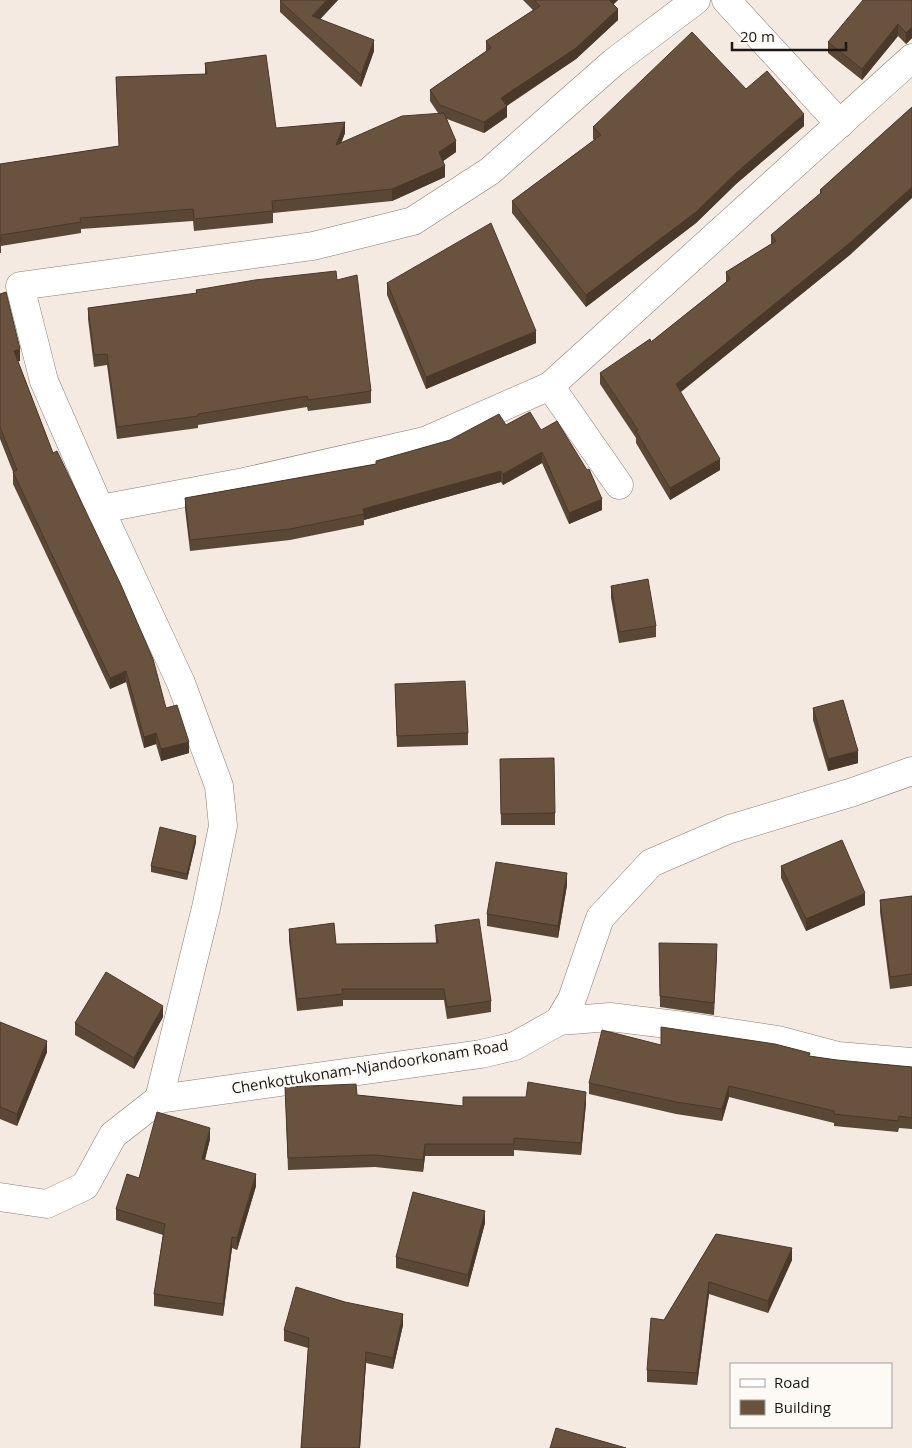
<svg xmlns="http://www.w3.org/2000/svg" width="912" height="1448" font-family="'Open Sans',sans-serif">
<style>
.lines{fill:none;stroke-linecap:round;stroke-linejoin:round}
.street-casing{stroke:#887e75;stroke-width:29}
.secondary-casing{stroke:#887e75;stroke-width:29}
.street{stroke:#fff;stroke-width:28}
.secondary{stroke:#fff;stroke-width:28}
.wall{fill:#5a4735}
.shaded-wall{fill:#4a392b}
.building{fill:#69523e;stroke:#4a392b}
.labels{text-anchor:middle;stroke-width:5;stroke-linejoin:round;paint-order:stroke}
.street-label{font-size:15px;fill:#1b1714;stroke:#fdf9f5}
</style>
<rect width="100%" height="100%" fill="#f5eae1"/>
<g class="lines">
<defs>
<g id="street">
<polyline points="726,0 840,124"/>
<polyline points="550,386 619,485"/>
<polyline points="100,509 244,482 425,441 550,386 912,58"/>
<polyline points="559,1021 610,1017 684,1026 778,1040 838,1056 912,1062"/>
<polyline points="159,1099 206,908 223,826 219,786 181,683 100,509 44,381 20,286 313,246 413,221 490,171 614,62 696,0"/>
</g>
<polyline id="secondary" points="0,1197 47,1204 85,1186 113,1135 159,1099 481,1054 515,1046 559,1021 572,999 600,918 651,863 730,829 853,792 912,771"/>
</defs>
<!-- street casing -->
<use href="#street" class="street-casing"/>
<!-- secondary casing -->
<use href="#secondary" class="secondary-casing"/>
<!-- street -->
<use href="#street" class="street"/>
<!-- secondary -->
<use href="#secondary" class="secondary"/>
</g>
<!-- wall -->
<g class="wall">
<polygon points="338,0 320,19 374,51 361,87 280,12 280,1"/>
<polygon points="523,0 618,0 613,4 618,20 576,59 507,106 507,117 484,133 447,119 456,152 443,161 445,177 392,201 273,213 273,223 194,231 193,221 81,229 81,233 1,246 1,253 0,253 0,164 119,146 116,77 205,74 205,63 276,128 345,133 341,143 438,113 430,101 430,90 486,51 486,41 533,10"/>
<polygon points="912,0 912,38 906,44 898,36 862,80 828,53 828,42"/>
<polygon points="746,89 804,126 736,184 696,223 586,307 512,213 512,201 594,140 593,139 593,127"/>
<polygon points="912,107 851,254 680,392 720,470 670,500 636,443 636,438 600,384 600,373 651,342 726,282 726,272 771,244 771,235 820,194 820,190"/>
<polygon points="337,280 371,391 371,403 308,411 307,407 198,425 198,428 117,439 107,365 94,367 88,319 88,308 196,294 196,290"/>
<polygon points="387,283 536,343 426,389 387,295"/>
<polygon points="0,294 20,361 18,361 53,453 166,708 189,753 161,761 156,744 144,748 126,682 110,689 13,484 13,472 0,439"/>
<polygon points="506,425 541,430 602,510 569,524 542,463 503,485 501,482 364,520 364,525 290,540 190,551 185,509 185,498 376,464 376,461"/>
<polygon points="611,586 656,626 656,637 619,643 611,598"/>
<polygon points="395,684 468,733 468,745 397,747"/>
<polygon points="813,708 858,763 828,771 813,720"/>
<polygon points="500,759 555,813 555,825 501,825"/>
<polygon points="196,842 187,880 151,872 151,866"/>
<polygon points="781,866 865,905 806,931 781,878"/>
<polygon points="567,885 558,938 487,926 487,914"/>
<polygon points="912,896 912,986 890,989 880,912 880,900"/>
<polygon points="435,925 491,1001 491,1012 447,1019 444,1000 343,1000 343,1006 297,1011 289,941 289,929 336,944 436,943"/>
<polygon points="659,943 717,956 714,1015 660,1007"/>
<polygon points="163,1017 134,1069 75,1035 75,1023"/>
<polygon points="0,1022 47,1052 17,1126 0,1119"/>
<polygon points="810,1056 837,1060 912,1067 912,1129 899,1128 898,1132 834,1126 834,1123 729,1097 722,1121 676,1114 589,1094 589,1083"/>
<polygon points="285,1087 357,1095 463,1106 586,1103 581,1155 514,1150 514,1156 425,1156 423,1172 375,1167 288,1170"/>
<polygon points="210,1139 205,1160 256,1186 237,1250 232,1248 223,1316 154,1306 154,1294 163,1235 116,1220 116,1209 139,1178"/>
<polygon points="485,1223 468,1287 396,1268 396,1257"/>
<polygon points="716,1234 792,1260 768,1313 709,1294 697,1385 647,1382 647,1370 664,1320"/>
<polygon points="403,1325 393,1369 366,1363 360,1448 301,1448 308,1348 284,1341 284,1330"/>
</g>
<!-- shaded-wall -->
<g class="shaded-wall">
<polygon points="327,0 338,0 312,28 312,16"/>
<polygon points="608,0 618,0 608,10"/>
<polygon points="618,9 618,20 576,59 501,109 501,98"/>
<polygon points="898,24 898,36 862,80 862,69"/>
<polygon points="912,27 912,38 906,44 906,33"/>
<polygon points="374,40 374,51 361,87 361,75"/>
<polygon points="507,106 507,117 484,133 484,122"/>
<polygon points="804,114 804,126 736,184 696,223 586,307 586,295 736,173"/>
<polygon points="345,122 345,133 336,157 336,145"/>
<polygon points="456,141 456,152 439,164 439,152"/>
<polygon points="445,166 445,177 392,201 392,189"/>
<polygon points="912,187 912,198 851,254 676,396 676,384"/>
<polygon points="536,331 536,343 426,389 426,377"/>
<polygon points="20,349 20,361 14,362 14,351"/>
<polygon points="542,452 542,463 503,485 503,474"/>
<polygon points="720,459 720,470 670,500 670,488"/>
<polygon points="501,471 501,482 364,520 363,509"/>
<polygon points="602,499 602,510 569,524 569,513"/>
<polygon points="126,671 126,682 110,689 110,678"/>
<polygon points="156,733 156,744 144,748 144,737"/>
<polygon points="189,742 189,753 161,761 161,749"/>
<polygon points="858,751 858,763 828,771 828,759"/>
<polygon points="196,836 196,842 187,880 187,874"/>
<polygon points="567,873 567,885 558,938 558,926"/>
<polygon points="865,893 865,905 806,931 806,919"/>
<polygon points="163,1006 163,1017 134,1069 134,1058"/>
<polygon points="47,1041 47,1052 17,1126 17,1114"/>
<polygon points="729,1086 729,1097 722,1121 722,1109"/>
<polygon points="586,1092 586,1103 581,1155 581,1143"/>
<polygon points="210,1128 210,1139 202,1170 202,1159"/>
<polygon points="425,1144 425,1156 423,1172 423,1160"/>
<polygon points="256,1174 256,1186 237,1250 237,1238"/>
<polygon points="485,1211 485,1223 468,1287 468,1275"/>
<polygon points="232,1237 232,1248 223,1316 223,1304"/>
<polygon points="792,1248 792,1260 768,1313 768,1301"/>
<polygon points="709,1282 709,1294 697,1385 697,1373"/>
<polygon points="403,1314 403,1325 393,1369 393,1358"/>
<polygon points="366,1352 366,1363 360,1448 359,1448"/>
</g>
<!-- building -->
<g class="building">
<polygon points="281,0 327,0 312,16 374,40 361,75 280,1"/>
<polygon points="534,0 609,0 618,9 576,48 501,98 507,106 484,122 440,105 430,90 491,48 486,41 540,6"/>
<polygon points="863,0 912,0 912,27 906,33 898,24 862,69 828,42"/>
<polygon points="692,32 746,89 767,71 804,114 736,173 696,212 586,295 512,201 601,135 593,127"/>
<polygon points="266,55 276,128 345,122 336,145 402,116 444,113 456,141 439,152 445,166 392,189 272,201 273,211 194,219 193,209 80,218 81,222 1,235 1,241 0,242 0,164 119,146 116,77 207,74 205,63"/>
<polygon points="912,107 912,187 851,242 676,384 720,459 670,488 636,431 638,430 600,373 650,339 651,342 730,279 726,272 776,241 771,235 822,192 820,190"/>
<polygon points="491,223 536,331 426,377 387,283"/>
<polygon points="336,271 337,280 357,275 371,391 308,400 307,396 198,414 198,416 117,427 107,354 94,355 88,308 197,293 196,290 255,280"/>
<polygon points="6,292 20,349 14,351 53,453 57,451 121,585 153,659 166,708 177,705 189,742 161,749 156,733 144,737 126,671 110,678 13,472 17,470 0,427 0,294"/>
<polygon points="530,412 541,430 557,421 587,470 589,469 602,499 569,513 542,452 503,474 501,471 363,509 364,514 290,529 190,540 185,498 376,464 376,461 450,440 499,414 506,425"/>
<polygon points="648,579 656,626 619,632 611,586"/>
<polygon points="465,681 468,733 397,736 395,684"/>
<polygon points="843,700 858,751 828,759 813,708"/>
<polygon points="554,758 555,813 501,814 500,759"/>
<polygon points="160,827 196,836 187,874 151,866"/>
<polygon points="842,840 865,893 806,919 781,866"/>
<polygon points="496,862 567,873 558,926 487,914"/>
<polygon points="912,896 912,974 890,977 880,900"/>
<polygon points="479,919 491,1001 447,1007 444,989 342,989 343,994 297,999 289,929 334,923 336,944 438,943 435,925"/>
<polygon points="659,943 717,944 714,1003 660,996"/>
<polygon points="106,972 163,1006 134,1058 75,1023"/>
<polygon points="0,1022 47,1041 17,1114 0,1107"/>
<polygon points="661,1027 775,1044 810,1053 809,1056 837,1060 912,1067 912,1118 899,1116 898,1121 834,1114 834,1111 729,1086 722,1109 676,1102 589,1083 602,1030 661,1045"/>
<polygon points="528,1082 586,1092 581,1143 514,1138 514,1144 425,1144 423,1160 375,1155 288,1158 285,1087 356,1084 357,1095 463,1106 463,1097 526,1097"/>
<polygon points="157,1112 210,1128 202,1159 256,1174 237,1238 232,1237 223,1304 154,1294 165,1224 116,1209 127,1174 139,1178"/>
<polygon points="413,1192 485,1211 468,1275 396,1257"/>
<polygon points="716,1234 792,1248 768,1301 709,1282 697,1373 647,1370 651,1318 664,1320"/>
<polygon points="296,1287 345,1302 403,1314 393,1358 366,1352 359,1448 301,1448 309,1338 284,1330"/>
<polygon points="556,1428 626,1448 550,1448"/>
</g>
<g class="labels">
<!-- street labels -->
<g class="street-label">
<text transform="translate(370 1067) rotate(-9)" y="5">Chenkottukonam-Njandoorkonam Road</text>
</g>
</g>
<!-- legend -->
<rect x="730" y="1363" width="162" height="65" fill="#fdf9f5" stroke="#a39f9b"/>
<rect x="740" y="1379" width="25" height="8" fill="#ffffff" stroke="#a39f9b"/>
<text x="774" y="1388" font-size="15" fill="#1b1714">Road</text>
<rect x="740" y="1400" width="25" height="15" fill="#69523e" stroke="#a39f9b"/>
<text x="774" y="1413" font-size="15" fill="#1b1714">Building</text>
<!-- scale -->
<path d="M732 42v8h114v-8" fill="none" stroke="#1b1714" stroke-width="2.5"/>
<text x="740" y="42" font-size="15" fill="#1b1714" stroke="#fdf9f5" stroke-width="4" paint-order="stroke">20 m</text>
</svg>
